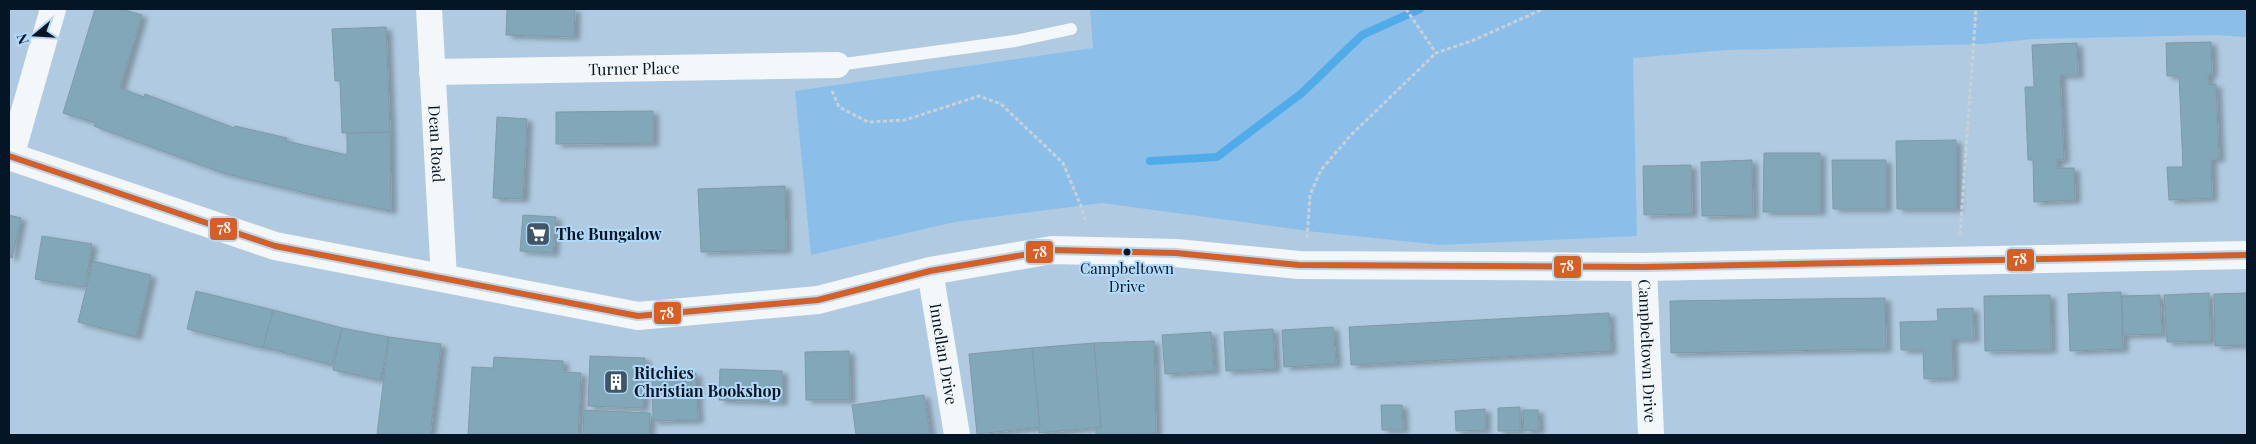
<svg xmlns="http://www.w3.org/2000/svg" width="2256" height="444" font-family="'Playfair Display',serif">
<style>
.green{fill:#8bbfea}
.lines{fill:none;stroke-linecap:round;stroke-linejoin:round}
.stream{stroke:#50ace9;stroke-width:8}
.building{fill:#81a7b9;stroke:#8099a8;filter:url(#shadow)}
.path{stroke:#c8d0d8;stroke-width:3;stroke-dasharray:4 2.5;stroke-linecap:butt}
.lane{stroke:#f3f7fa;stroke-width:12}
.street{stroke:#f3f7fa;stroke-width:26}
.secondary{stroke:#f3f7fa;stroke-width:28}
.bus-1-casing{stroke:#b1d9fa;stroke-width:10}
.bus-1{stroke:#da5d22;stroke-width:6}
.bus-dot{fill:#041625;stroke:#b1d9fa;stroke-width:2}
.labels{text-anchor:middle;stroke-width:4;stroke-linejoin:round;paint-order:stroke}
.bus-label{font-size:15px;fill:#041625;stroke:#b1d9fa}
.street-label{font-size:16px;fill:#041625;stroke:#b1d9fa}
.poi-label{font-size:16px;font-weight:bold;fill:#041625;stroke:#b1d9fa;text-anchor:start}
.line-badge{stroke:#b1d9fa;stroke-width:2}
.badge-label{font-size:14px;text-anchor:middle;font-weight:bold;fill:#fff}
</style>
<defs>
<filter id="shadow"><feDropShadow dx="5.5" dy="3" stdDeviation="2.5" flood-color="#0004"/></filter>
</defs>
<rect width="100%" height="100%" fill="#b0cbe1"/>
<!-- green -->
<polygon class="green" points="1090,9 2247,9 2247,37 2215,35 2033,39 1983,44 1727,50 1633,58 1637,236 1441,245 1316,232 1102,203 955,222 811,255 795,91 1093,48"/>
<g class="lines">
<!-- stream -->
<polyline class="stream" points="1150,161 1217,157 1302,93 1362,35 1420,9"/>
</g>
<!-- building -->
<g class="building">
<polygon points="95,9 121,9 142,15 120,88 144,97 145,94 234,128 235,126 287,138 286,141 347,155 347,133 390,132 391,211 322,197 223,173 94,126 96,123 63,113"/>
<polygon points="507,9 575,9 574,37 506,35"/>
<polygon points="386,27 390,132 342,133 340,81 335,81 332,29"/>
<polygon points="2211,42 2212,74 2208,75 2209,85 2216,84 2219,159 2211,159 2212,198 2169,200 2167,167 2183,167 2179,76 2167,76 2166,43"/>
<polygon points="2077,43 2078,75 2060,75 2064,160 2057,160 2057,168 2074,168 2075,200 2034,202 2033,160 2028,160 2025,87 2034,87 2032,45"/>
<polygon points="653,111 653,143 556,144 556,112"/>
<polygon points="497,117 527,119 523,199 493,198"/>
<polygon points="1956,140 1956,209 1897,209 1896,141"/>
<polygon points="1764,153 1820,153 1820,212 1763,212"/>
<polygon points="1752,160 1753,215 1702,216 1701,162"/>
<polygon points="1832,160 1886,160 1886,209 1833,209"/>
<polygon points="1691,165 1692,214 1644,215 1643,166"/>
<polygon points="785,186 786,250 701,252 698,189"/>
<polygon points="9,215 21,218 12,258 9,257"/>
<polygon points="523,215 556,217 553,253 520,251"/>
<polygon points="42,236 92,244 85,287 35,279"/>
<polygon points="93,261 151,275 136,337 78,322"/>
<polygon points="196,291 273,310 264,348 187,329"/>
<polygon points="2121,292 2123,349 2070,351 2068,294"/>
<polygon points="2209,293 2210,341 2167,342 2164,295"/>
<polygon points="2247,293 2247,345 2215,346 2214,294"/>
<polygon points="2050,295 2051,350 1985,351 1984,296"/>
<polygon points="2160,295 2162,334 2123,335 2122,296"/>
<polygon points="1885,298 1886,349 1671,353 1670,301"/>
<polygon points="1973,308 1974,339 1952,339 1953,378 1924,379 1923,350 1901,350 1900,322 1938,321 1937,309"/>
<polygon points="273,310 342,328 332,365 263,347"/>
<polygon points="1609,313 1611,351 1351,365 1349,327"/>
<polygon points="1333,327 1336,364 1284,367 1282,330"/>
<polygon points="342,328 389,337 380,380 333,370"/>
<polygon points="1273,329 1275,369 1226,371 1224,332"/>
<polygon points="1211,332 1214,371 1165,374 1162,335"/>
<polygon points="389,337 441,344 430,435 377,434"/>
<polygon points="1154,341 1156,434 1096,435 1094,343"/>
<polygon points="1094,343 1101,427 1039,433 1032,348"/>
<polygon points="1032,348 1040,427 977,434 969,354"/>
<polygon points="849,351 850,400 806,400 805,352"/>
<polygon points="590,356 645,358 643,408 588,406"/>
<polygon points="494,357 563,361 563,372 581,373 578,435 468,435 472,367 493,368"/>
<polygon points="720,369 782,371 782,402 719,400"/>
<polygon points="696,373 698,420 653,421 652,375"/>
<polygon points="924,395 930,434 856,435 852,405"/>
<polygon points="1381,405 1402,405 1403,430 1382,430"/>
<polygon points="1520,407 1520,431 1498,431 1498,408"/>
<polygon points="1485,409 1485,430 1456,431 1455,411"/>
<polygon points="584,410 650,413 649,435 583,435"/>
<polygon points="1523,410 1538,410 1539,430 1524,431"/>
</g>
<g class="lines">
<!-- path -->
<g class="path">
<polyline points="1406,9 1436,53 1474,40 1543,9"/>
<polyline points="832,91 839,107 868,122 905,120 979,96 1001,104 1063,163 1081,206 1086,224"/>
<polyline points="1960,235 1976,9"/>
<polyline points="1307,238 1310,195 1321,170 1350,136 1436,53"/>
</g>
<!-- lane -->
<polyline class="lane" points="837,65 1015,41 1071,29"/>
<!-- street -->
<g class="street">
<path id="s1" d="M429,9L444,278"/>
<path id="s2" d="M432,72L837,65"/>
<polyline points="11,157 53,9"/>
<path id="s3" d="M1644,267L1651,435"/>
<path id="s4" d="M930,271L957,435"/>
</g>
<!-- secondary -->
<polyline class="secondary" points="9,156 275,246 638,316 818,300 930,271 1052,250 1176,253 1299,265 1644,267 2247,255"/>
<defs>
<polyline id="bus-1" points="9,156 275,246 638,316 818,300 930,271 1052,250 1176,253 1299,265 1644,267 2247,255"/>
</defs>
<!-- bus-1 casing -->
<use href="#bus-1" class="bus-1-casing"/>
<!-- bus-1 -->
<use href="#bus-1" class="bus-1"/>
</g>
<!-- icons -->
<defs>
<symbol id="supermarket-square" viewBox="-11 -11 22 22"><rect x="-9" y="-9" width="18" height="18" rx="4" fill="#405567" stroke="#b1d9fa"/><path d="M-6-5.5h2.5l.6 2H6L4.5 2H-2.5L-4.4-4H-6ZM-1.5 3.2a1.3 1.3 0 1 0 .1 0ZM3 3.2a1.3 1.3 0 1 0 .1 0Z" fill="#fff"/></symbol>
<symbol id="building-square" viewBox="-11 -11 22 22"><rect x="-9" y="-9" width="18" height="18" rx="4" fill="#405567" stroke="#b1d9fa"/><path d="M-4-6H4V6H1V3H-1V6H-4ZM-2.5-4.3h1.7v1.8h-1.7ZM.8-4.3h1.7v1.8H.8ZM-2.5-1h1.7V.8h-1.7ZM.8-1h1.7V.8H.8Z" fill="#fff"/></symbol>
</defs>
<g fill-rule="evenodd">
<use href="#supermarket-square" x="524" y="220" width="28" height="28"/>
<use href="#building-square" x="602" y="368" width="28" height="28"/>
</g>
<!-- markers -->
<circle class="bus-dot" cx="1127" cy="252" r="4.5"/>
<g class="labels">
<!-- bus labels -->
<g class="bus-label">
<text x="1127" y="274">Campbeltown<tspan x="1127" dy="18">Drive</tspan></text>
</g>
<!-- street labels -->
<g class="street-label">
<text dy="6" stroke="none"><textPath href="#s2" startOffset="202">Turner Place</textPath></text>
<text dy="6" stroke="none"><textPath href="#s1" startOffset="135">Dean Road</textPath></text>
<text dy="6" stroke="none"><textPath href="#s3" startOffset="84">Campbeltown Drive</textPath></text>
<text dy="6" stroke="none"><textPath href="#s4" startOffset="84">Innellan Drive</textPath></text>
</g>
<!-- poi labels -->
<g class="poi-label">
<text x="556" y="240">The Bungalow</text>
<text x="634" y="379">Ritchies<tspan x="634" dy="18">Christian Bookshop</tspan></text>
</g>
</g>
<g class="line-badge">
<rect x="209" y="217" width="29" height="24" rx="5" fill="#da5d22"/>
<rect x="1025" y="240" width="29" height="24" rx="5" fill="#da5d22"/>
<rect x="2006" y="248" width="29" height="24" rx="5" fill="#da5d22"/>
<rect x="1553" y="255" width="29" height="24" rx="5" fill="#da5d22"/>
<rect x="653" y="301" width="29" height="24" rx="5" fill="#da5d22"/>
</g>
<g class="badge-label">
<text x="224" y="233">78</text>
<text x="1040" y="257">78</text>
<text x="2020" y="264">78</text>
<text x="1567" y="271">78</text>
<text x="667" y="318">78</text>
</g>
<!-- border -->
<rect width="2256" height="444" fill="none" stroke="#041625" stroke-width="20"/>
<!-- north arrow -->
<g transform="translate(35 35) rotate(252)" stroke="#b1d9fa" stroke-width="4" paint-order="stroke">
<path d="M0-4L9 19L0 12L-9 19Z" fill="#041625"/>
<text y="-8" font-size="14" font-weight="bold" text-anchor="middle" fill="#041625">N</text>
</g>
</svg>
